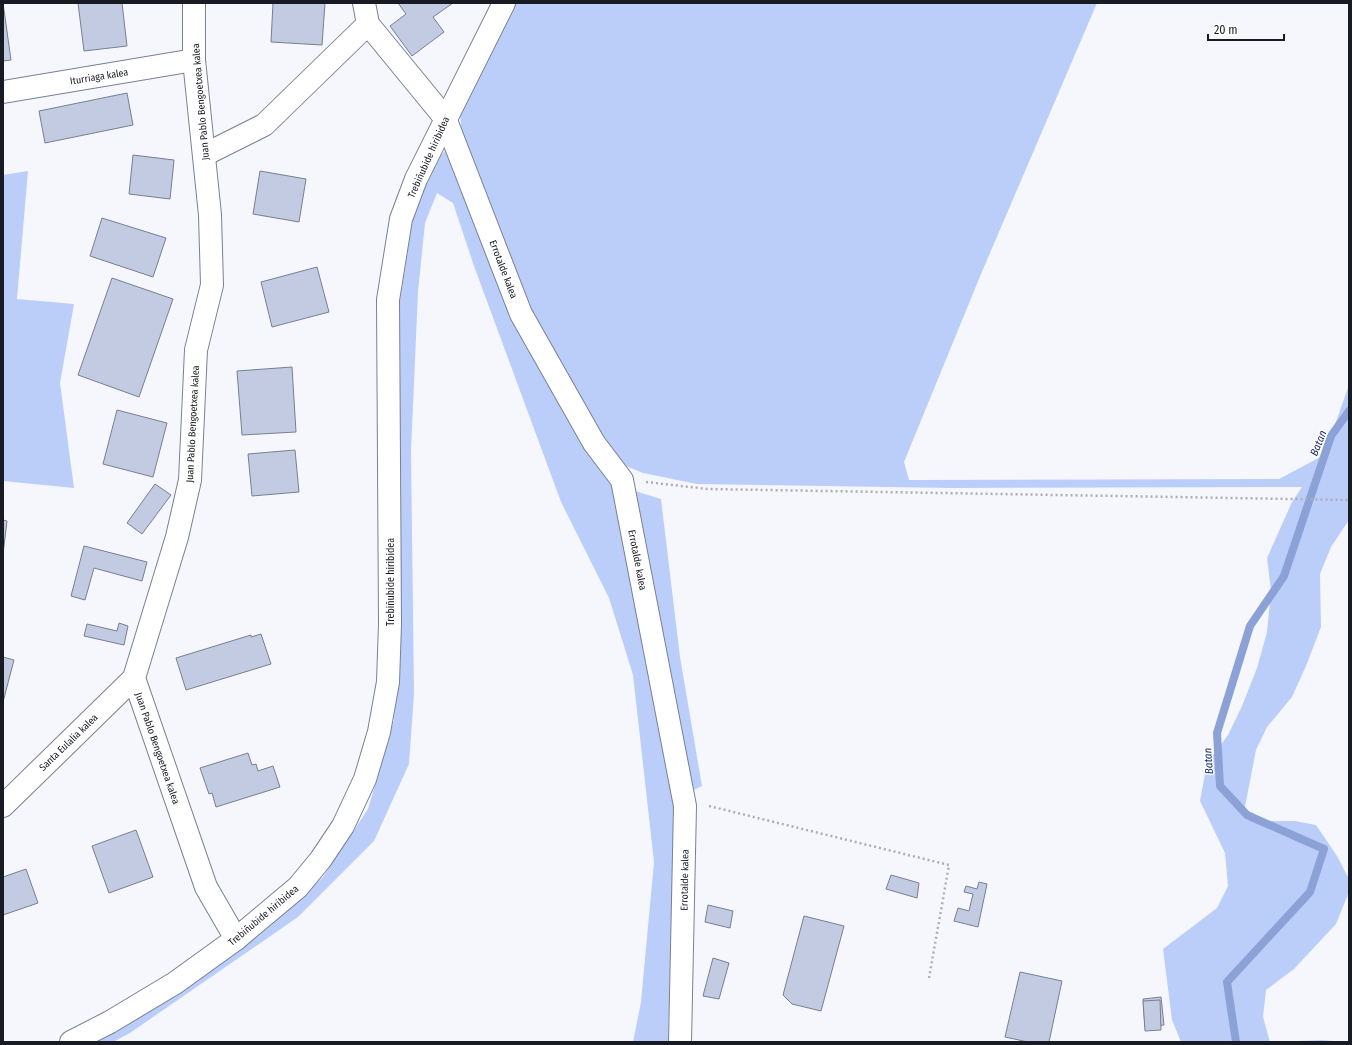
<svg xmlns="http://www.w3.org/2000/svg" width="1352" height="1045" font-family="'Fira Sans Condensed',sans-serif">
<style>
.green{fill:#bbcefa}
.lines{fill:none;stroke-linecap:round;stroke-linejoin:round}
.stream{stroke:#8ca1d5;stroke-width:8}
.building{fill:#c2cbe1;stroke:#777f93}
.minor-casing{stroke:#788094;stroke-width:24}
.tertiary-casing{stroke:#788094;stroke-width:24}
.path{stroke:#acaeb4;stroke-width:2.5;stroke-dasharray:2 3;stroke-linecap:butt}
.minor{stroke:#fff;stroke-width:22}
.tertiary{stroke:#fff;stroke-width:22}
.labels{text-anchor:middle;stroke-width:3;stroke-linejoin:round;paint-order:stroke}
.street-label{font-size:10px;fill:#181b23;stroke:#fff}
.water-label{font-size:11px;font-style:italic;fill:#182a67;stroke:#fff}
</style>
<rect width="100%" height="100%" fill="#f5f7fc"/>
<!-- green -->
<g class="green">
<polygon points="516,3 1097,3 981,274 904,462 909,480 1279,479 1324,455 1349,385 1349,520 1331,547 1320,574 1321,627 1306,666 1292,697 1267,727 1256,750 1244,812 1263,821 1295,821 1316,825 1337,856 1349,879 1349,892 1336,924 1294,969 1266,990 1263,1017 1270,1042 1181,1042 1172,1020 1163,949 1217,908 1228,886 1225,853 1200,801 1207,763 1228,735 1242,706 1257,668 1267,632 1271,590 1267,558 1292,502 1302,487 951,488 697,484 643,473 621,464 557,366 522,292 462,141 460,112"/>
<polygon points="446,150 519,325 613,487 675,800 668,1042 633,1042 641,1002 654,862 633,675 609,598 561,502 474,266 453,203 437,193 425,223 418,292 411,451 414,694 409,764 374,841 298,917 130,1033 113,1042 89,1042 256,936 323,877 368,809 394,720 401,631 397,320 413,218 435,161"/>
<polygon points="28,171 17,299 74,304 60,383 74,488 3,481 3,175"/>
<polygon points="635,491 661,499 680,657 702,786 694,790 686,777"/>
<polygon points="1322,1040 1346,1042 1275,1042"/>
</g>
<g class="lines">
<!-- stream -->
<polyline class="stream" points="1236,1042 1227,982 1310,892 1324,849 1247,815 1220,786 1217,733 1250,626 1284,576 1331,436 1349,411"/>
</g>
<!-- building -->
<g class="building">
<polygon points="3,3 11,60 3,61"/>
<polygon points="78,3 122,3 127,46 84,51"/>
<polygon points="273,3 325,3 322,45 271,42"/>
<polygon points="398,3 453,3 433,17 444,32 412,56 390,26 406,14"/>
<polygon points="127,93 133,125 45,143 39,111"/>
<polygon points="133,155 174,160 170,199 129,194"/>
<polygon points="260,171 306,179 299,222 253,214"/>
<polygon points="102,218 166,238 153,277 90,256"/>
<polygon points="317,267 329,312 272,327 261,282"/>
<polygon points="112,278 173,299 139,397 78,375"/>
<polygon points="292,367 296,432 242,435 237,371"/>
<polygon points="117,410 167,423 153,477 103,464"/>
<polygon points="295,450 299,492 252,496 248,454"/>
<polygon points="155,484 171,495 142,534 127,523"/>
<polygon points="3,520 7,521 3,554"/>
<polygon points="84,546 147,562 142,581 94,568 85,600 71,596"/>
<polygon points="119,623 128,626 124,645 84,636 87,624 117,631"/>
<polygon points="261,634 271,664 186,690 176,658 251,635 251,637"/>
<polygon points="3,657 14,660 3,702"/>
<polygon points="248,753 252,765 256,764 258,771 273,766 280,787 216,807 212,793 209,794 200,768"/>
<polygon points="136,830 153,877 109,893 92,846"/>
<polygon points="26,869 38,903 3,915 3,877"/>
<polygon points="891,875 919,883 917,898 886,889"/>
<polygon points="979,882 987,884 978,927 954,921 958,908 969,911 973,894 964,892 966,886 977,889"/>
<polygon points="708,905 733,911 730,928 705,922"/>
<polygon points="804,916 844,926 821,1011 792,1004 783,995"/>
<polygon points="713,958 729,963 719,999 703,996"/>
<polygon points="1020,972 1062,981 1049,1042 1028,1042 1005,1037"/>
<polygon points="1161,997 1164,1025 1145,1027 1143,999"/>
<polygon points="1160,1000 1161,1030 1145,1031 1143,1001"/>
</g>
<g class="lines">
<defs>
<g id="minor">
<polyline points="194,3 194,60 210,215 212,285 196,350 190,480 177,537 134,678 206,887 236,939"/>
<polyline points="364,3 368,24 445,118 521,314 594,443 622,480 685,806 680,1042"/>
<polyline points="3,92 194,60"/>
<polyline points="204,155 264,125 368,24"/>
<polyline points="3,806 134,678"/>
</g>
<polyline id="tertiary" points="71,1042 110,1022 175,983 236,939 298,887 321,859 343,826 365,779 379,732 388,682 390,624 388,300 401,219 416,179 504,3"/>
</defs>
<!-- minor casing -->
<use href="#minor" class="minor-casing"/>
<!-- tertiary casing -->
<use href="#tertiary" class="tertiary-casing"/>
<!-- path -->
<g class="path">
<polyline points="646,482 708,489 1349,500"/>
<polyline points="709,806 949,865 929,978"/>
</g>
<!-- minor -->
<use href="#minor" class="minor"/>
<!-- tertiary -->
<use href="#tertiary" class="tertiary"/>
</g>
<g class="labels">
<!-- street labels -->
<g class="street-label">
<text transform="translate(99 76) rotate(-9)" y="4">Iturriaga kalea</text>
<text transform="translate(200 102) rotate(-95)" y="4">Juan Pablo Bengoetxea kalea</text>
<text transform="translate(428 157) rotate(-66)" y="4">Trebiñubide hiribidea</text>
<text transform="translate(504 269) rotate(69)" y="4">Errotalde kalea</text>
<text transform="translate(192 424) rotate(-87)" y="4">Juan Pablo Bengoetxea kalea</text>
<text transform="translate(638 560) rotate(79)" y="4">Errotalde kalea</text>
<text transform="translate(390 582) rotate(-90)" y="4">Trebiñubide hiribidea</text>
<text transform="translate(68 742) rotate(-44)" y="4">Santa Eulalia kalea</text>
<text transform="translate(158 748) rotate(71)" y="4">Juan Pablo Bengoetxea kalea</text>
<text transform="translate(684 880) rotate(-89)" y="4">Errotalde kalea</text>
<text transform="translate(263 915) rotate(-40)" y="4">Trebiñubide hiribidea</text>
</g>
<!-- water labels -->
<g class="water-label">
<text transform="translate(1318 443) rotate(-68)" y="4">Batan</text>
<text transform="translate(1208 761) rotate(-94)" y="4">Batan</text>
</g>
</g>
<!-- border -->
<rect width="1352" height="1045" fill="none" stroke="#181b23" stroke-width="8"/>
<!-- scale -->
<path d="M1208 34v6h76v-6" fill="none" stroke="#181b23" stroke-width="2"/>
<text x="1214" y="34" font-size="12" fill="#181b23" stroke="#ffffff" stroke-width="3" paint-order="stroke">20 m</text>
</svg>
